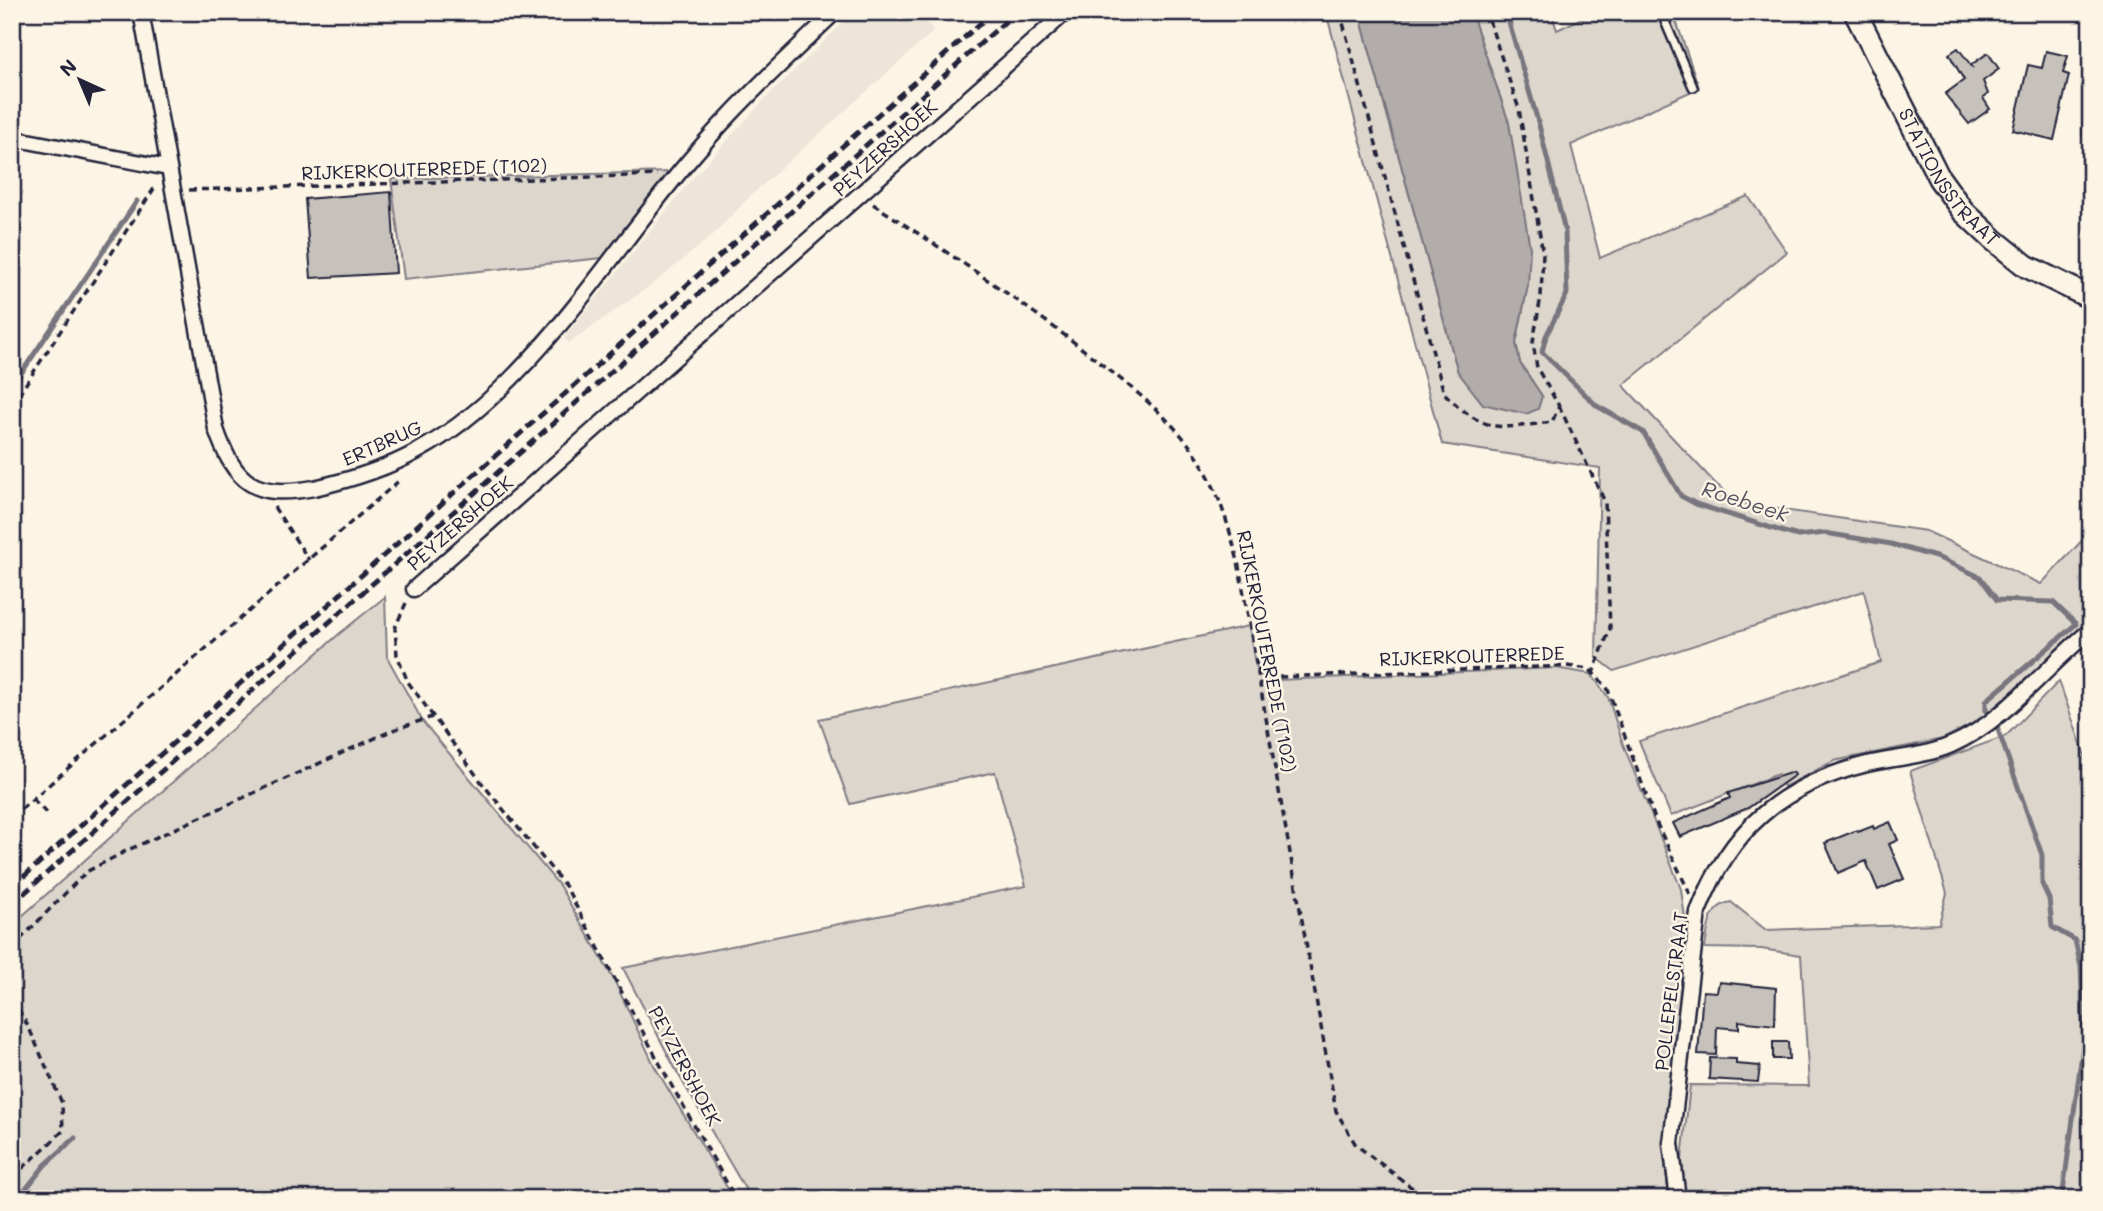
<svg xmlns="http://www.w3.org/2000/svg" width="2103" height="1211" font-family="Mali,sans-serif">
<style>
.built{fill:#ece5d8}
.green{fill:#dcd6cc;stroke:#7f7c84;stroke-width:2}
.water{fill:#b2adab;stroke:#78757e;stroke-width:2}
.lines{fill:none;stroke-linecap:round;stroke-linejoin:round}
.stream{stroke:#78757e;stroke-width:5}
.building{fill:#c6c1bb;stroke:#22223b;stroke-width:2}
.lane-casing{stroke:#22223b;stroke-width:12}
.street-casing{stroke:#22223b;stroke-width:19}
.secondary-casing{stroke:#22223b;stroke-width:26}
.path{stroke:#22223b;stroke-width:3.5;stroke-dasharray:7 5;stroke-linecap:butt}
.lane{stroke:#fcf5e5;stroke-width:7}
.street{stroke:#fcf5e5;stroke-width:14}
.secondary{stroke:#fcf5e5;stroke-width:21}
.rail{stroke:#22223b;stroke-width:5;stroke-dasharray:10 5;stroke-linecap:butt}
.labels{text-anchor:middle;stroke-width:5;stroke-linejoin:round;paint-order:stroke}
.street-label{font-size:19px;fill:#22223b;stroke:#fcf5e5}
.water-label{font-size:21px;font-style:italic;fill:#545362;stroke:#fcf5e5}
</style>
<rect width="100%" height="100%" fill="#fcf5e5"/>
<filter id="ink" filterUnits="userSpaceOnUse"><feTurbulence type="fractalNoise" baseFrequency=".0143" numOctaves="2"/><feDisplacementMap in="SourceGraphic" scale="14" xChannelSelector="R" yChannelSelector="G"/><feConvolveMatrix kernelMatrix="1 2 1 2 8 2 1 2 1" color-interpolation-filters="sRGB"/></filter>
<g filter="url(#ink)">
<!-- built -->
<polygon class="built" points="854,12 918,12 934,31 749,197 714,234 657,281 569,343 564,338 692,179 764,100"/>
<!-- green -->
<g class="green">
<polygon points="1326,12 1359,12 1458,372 1542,396 1520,363 1516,343 1528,285 1509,123 1471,12 1551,12 1557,30 1595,12 1673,12 1699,88 1571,145 1600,258 1748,196 1787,252 1623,385 1715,483 1732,498 1750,505 1926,531 2041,584 2091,531 2091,621 1980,720 1943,739 1834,761 1784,787 1778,774 1671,816 1639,741 1881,662 1864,591 1614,671 1596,657 1600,468 1442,444"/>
<polygon points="2091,46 2091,143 2082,135"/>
<polygon points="670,172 602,258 404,279 391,179"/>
<polygon points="385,597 387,657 423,722 559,885 614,980 655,1067 734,1199 12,1199 12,925 339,634"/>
<polygon points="1249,626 1255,664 1262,676 1277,680 1555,668 1591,674 1608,697 1623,744 1681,889 1687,933 1664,1152 1669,1199 751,1199 677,1072 623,968 1026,886 995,772 850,804 819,719"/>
<path d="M2059,681L2091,773V1199H1684L1682,1159L1690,1085L1809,1086L1801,955L1761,949L1705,948C1708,929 1708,906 1731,902L1766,930L1939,924L1947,893L1910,771L2006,736Z"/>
</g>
<!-- water -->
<polygon class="water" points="1359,12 1471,12 1509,123 1530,248 1528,285 1516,343 1520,363 1542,396 1538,409 1526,414 1483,404 1458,372"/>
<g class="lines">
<!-- stream -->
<g class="stream">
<polyline points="1506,12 1539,125 1565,231 1567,294 1546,336 1542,352 1597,406 1643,432 1681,496 1696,504 1784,532 1798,536 1825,533 1891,544 1939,558 1980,577 1997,600 2053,602 2076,624 1986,701 1986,711"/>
<polyline points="12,387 137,201"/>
<polyline points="1996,724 2042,855 2042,884 2049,899 2052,927 2075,940 2081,967 2084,1039 2062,1199"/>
<polyline points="18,1199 45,1165 75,1138"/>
</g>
</g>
<!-- building -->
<g class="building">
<polygon points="1958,48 1973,68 1971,65 1988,53 1999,69 1983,81 1988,94 1983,98 1990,109 1969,124 1945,94 1964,80 1949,54"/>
<polygon points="2046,51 2068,56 2063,73 2069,75 2054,140 2013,130 2028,65 2042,68"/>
<polygon points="391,192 396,273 311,278 305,199"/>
<polygon points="1793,772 1795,775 1748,808 1680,837 1673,823 1730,798 1728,793"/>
<polygon points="1890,822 1898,840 1889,844 1904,879 1878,890 1866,861 1838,873 1825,843 1857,830 1858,832 1873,826 1874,829"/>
<polygon points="1719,982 1776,988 1775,1025 1739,1021 1739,1029 1717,1027 1716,1055 1698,1054 1703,991 1717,992"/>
<polygon points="1773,1042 1788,1042 1789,1059 1773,1059"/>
<polygon points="1710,1058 1736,1059 1736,1064 1760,1066 1758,1082 1709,1079"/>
</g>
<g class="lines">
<defs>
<polyline id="lane" points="1661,12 1693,87"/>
<g id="street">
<path d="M141,12L216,429C235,484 255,499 314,488C350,480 386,469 418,451C531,390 611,250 694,155C737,104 787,58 835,12"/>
<polyline points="12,138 168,168"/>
<polyline points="414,589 1066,12"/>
<path d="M1678,1199L1671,1143L1698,912C1730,829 1781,785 1867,764C1893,758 1926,756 1951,745C2006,721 2045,667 2091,630"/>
</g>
<g id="secondary">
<path id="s1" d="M1855,12L1939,178L1963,211L1994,240L2026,266L2091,298"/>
</g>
</defs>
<!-- lane casing -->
<use href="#lane" class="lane-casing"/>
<!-- street casing -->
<use href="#street" class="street-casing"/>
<!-- secondary casing -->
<use href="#secondary" class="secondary-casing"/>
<!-- path -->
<g class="path">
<path d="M1340,12L1444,393C1485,434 1498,429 1552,422L1559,406L1537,368L1533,342L1541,296L1543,254L1519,109L1486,12"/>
<polyline points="189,190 657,175"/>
<path d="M873,204C950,254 1028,305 1099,362C1132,388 1167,415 1192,449C1217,484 1227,521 1238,561L1336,1111L1356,1145L1427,1199"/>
<polyline points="12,405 155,187"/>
<polyline points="1559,406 1605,502 1610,629 1593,673"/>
<polyline points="274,507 309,560"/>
<polyline points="406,603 395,628 397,655 408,682 482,783 566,887 669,1081 736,1199"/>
<polyline points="1258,668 1266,675 1277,677 1567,666 1589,669 1607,687 1656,822 1690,894"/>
<polyline points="33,799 46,813"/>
<polyline points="12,817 401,479"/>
<polyline points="12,948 86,872 128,850 393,730 432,717"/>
<polyline points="12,999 29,1028 62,1103 63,1131 12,1178"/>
</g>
<!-- lane -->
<use href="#lane" class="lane"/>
<!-- street -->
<use href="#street" class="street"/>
<!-- secondary -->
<use href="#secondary" class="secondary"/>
<!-- rail -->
<g class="rail">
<polyline points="12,887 993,12"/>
<polyline points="12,904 1016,12"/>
</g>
</g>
</g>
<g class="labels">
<!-- street labels -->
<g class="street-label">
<text transform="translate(885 148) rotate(-42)" y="7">PEYZERSHOEK</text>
<text transform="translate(424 169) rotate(-2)" y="7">RIJKERKOUTERREDE (T102)</text>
<text dy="7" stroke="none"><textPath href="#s1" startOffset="191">STATIONSSTRAAT</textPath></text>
<text transform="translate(382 443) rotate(-24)" y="7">ERTBRUG</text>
<text transform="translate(460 523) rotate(-41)" y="7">PEYZERSHOEK</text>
<text transform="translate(1267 651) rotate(79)" y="7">RIJKERKOUTERREDE (T102)</text>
<text transform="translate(1472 656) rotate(-2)" y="7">RIJKERKOUTERREDE</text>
<text transform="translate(1671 991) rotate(-83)" y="7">POLLEPELSTRAAT</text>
<text transform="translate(685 1066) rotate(62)" y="7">PEYZERSHOEK</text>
</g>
<!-- water labels -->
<g class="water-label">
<text transform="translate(1745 502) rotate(18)" y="7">Roebeek</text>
</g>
</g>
<!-- margin -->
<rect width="2103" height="1211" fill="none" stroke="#fcf5e5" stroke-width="42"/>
<rect x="21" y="21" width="2061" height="1169" fill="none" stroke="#22223b" stroke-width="2.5" filter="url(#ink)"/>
<!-- north arrow -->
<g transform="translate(80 80) rotate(316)" stroke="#fcf5e5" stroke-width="5" paint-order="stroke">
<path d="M0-5L12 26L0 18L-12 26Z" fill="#22223b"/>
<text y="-10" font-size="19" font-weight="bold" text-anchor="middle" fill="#22223b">N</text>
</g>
</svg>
